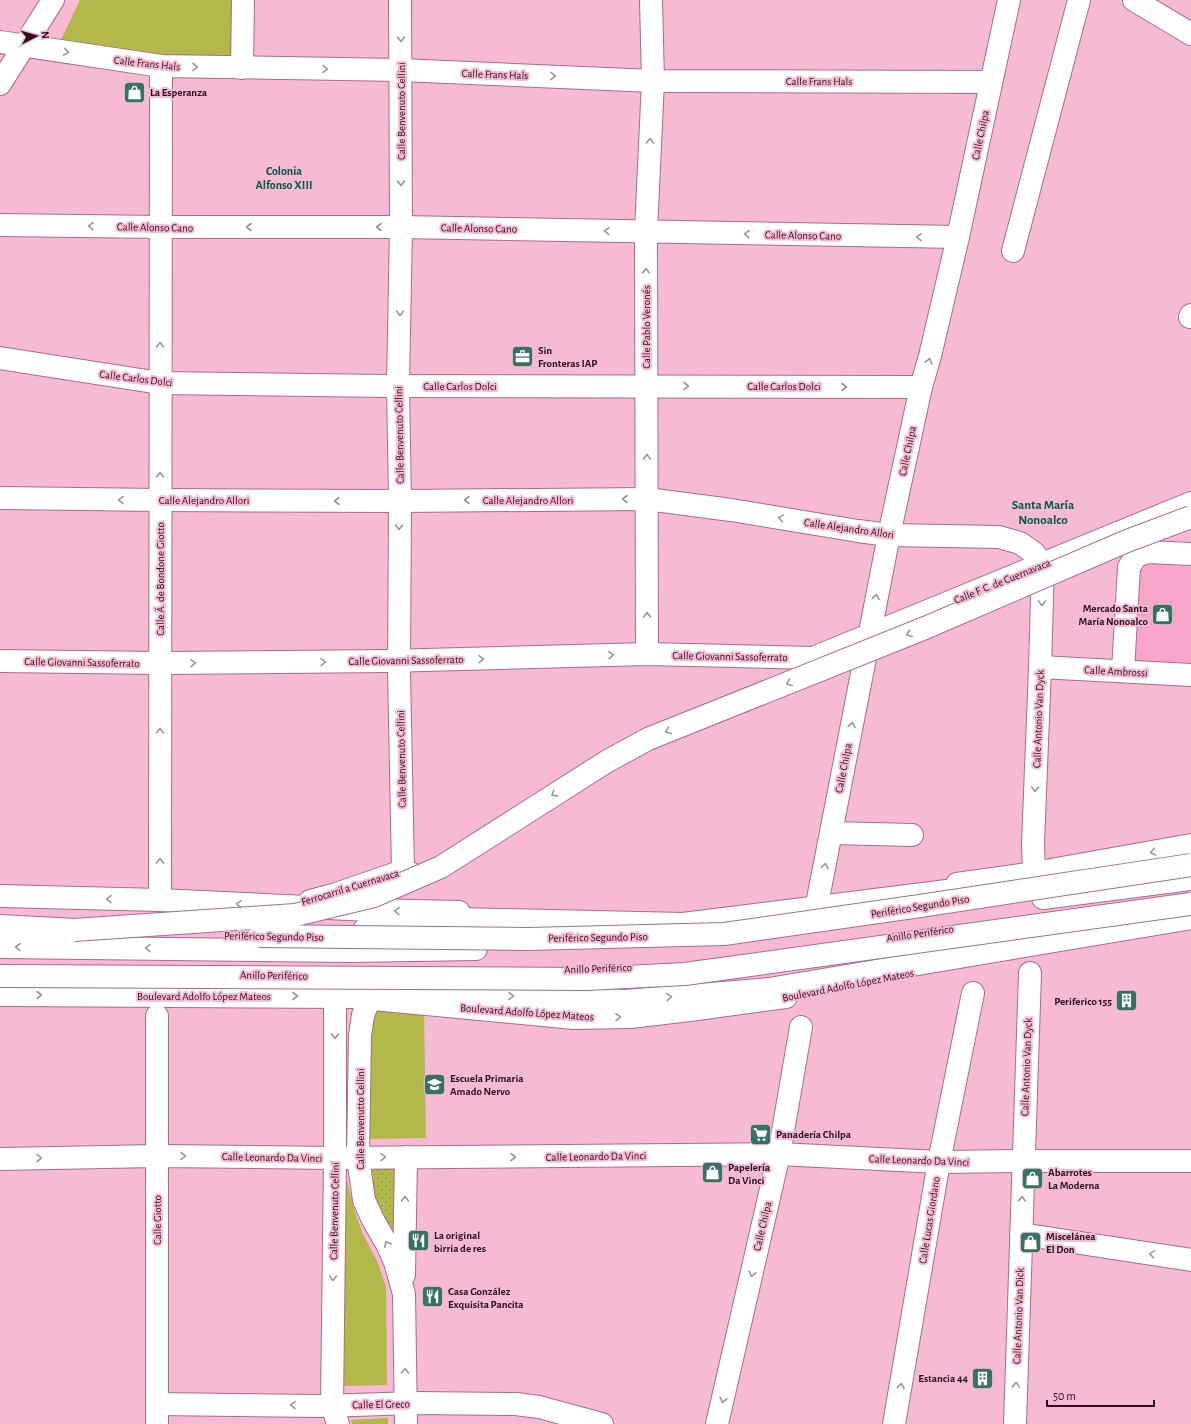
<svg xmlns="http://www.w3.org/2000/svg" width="1191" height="1424" font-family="'Alegreya Sans',sans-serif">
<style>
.built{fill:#f7a5c9}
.grass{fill:url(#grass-dots)}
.park{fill:#b2b84a}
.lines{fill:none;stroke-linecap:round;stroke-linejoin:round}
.minor-casing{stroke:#ae6988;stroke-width:24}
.major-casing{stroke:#ae6988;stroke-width:24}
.highway-casing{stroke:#ae6988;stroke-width:24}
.minor{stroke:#fff;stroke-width:22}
.major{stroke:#fff;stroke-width:22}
.highway{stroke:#fff;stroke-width:22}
.highway-bridge-casing{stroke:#ae6988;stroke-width:24;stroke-linecap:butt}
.highway-bridge{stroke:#fff;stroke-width:22}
.oneway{stroke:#9f9398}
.labels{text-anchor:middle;stroke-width:4;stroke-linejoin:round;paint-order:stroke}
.street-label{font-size:11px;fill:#290f1b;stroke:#f7bad3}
.poi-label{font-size:11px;font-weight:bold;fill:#290f1b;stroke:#f7bad3;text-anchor:start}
.neighbourhood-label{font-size:12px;font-weight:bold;fill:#025a47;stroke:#f7bad3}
.quarter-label{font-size:13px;font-weight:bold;fill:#025a47;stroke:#f7bad3}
</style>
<defs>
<pattern id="grass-dots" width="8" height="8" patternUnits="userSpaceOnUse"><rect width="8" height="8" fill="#b2b84a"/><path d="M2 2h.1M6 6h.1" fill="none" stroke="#999d40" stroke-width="1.8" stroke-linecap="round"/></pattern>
</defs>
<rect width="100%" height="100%" fill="#f7bad3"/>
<!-- built -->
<polygon class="built" points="1141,562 1191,567 1191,663 1130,660"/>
<!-- grass -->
<polygon class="grass" points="397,1167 395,1255 377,1214 368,1168"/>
<!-- park -->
<g class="park">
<polygon points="80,0 232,0 231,57 152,59 57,48"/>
<polygon points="375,1008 424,1009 426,1138 367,1139 367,1034"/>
<polygon points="346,1178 356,1215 362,1232 378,1263 386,1287 387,1385 344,1386"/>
<polygon points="388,1418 388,1424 352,1424 351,1420"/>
</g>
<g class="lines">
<defs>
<g id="minor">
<polyline points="400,0 401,227 398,386 400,501 399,670 403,871"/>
<polyline points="1134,0 1191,34"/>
<polyline points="0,42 161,66 401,70 653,81 991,82"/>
<polyline points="242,68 243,0"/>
<polyline points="0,84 53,0"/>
<polyline points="0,225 160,227 401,227 958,237"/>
<polyline points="1013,251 1079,0"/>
<polyline points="1190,317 1191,315"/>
<polyline points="0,358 160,383 388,386 921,387"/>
<polyline points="0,498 160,500 400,501 647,499 731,510 858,531 889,535 999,537 1020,543 1034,553 1043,564 1040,667 1033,844 1034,873"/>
<polyline points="647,654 646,231 653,81 651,0"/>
<polyline points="0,661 160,663 387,661 647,654 813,658 1191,503"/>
<polyline points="1040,667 1191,675"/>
<polyline points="1123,671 1129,567 1136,556 1148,552 1191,554"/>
<polyline points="831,833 912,835"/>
<polyline points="160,900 161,66"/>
<polyline points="310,901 336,894 403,871 412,874"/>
<polyline points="817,904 889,535 921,387 930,356 958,237 1009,0"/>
<polyline points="335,997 335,1158 332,1405 338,1424"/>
<polyline points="370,998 363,1015 360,1035 358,1157 360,1172 364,1200 372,1218 388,1246 395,1262 404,1294 406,1424"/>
<polyline points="0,1159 157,1156 335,1158 779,1154 939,1162 1023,1161 1191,1161"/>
<polyline points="1021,1234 1191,1260"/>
<polyline points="404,1275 406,1157"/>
<polyline points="157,1404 323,1406 414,1403 516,1404 539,1407 602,1424"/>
<polyline points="157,1424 157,1016"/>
<polyline points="717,1424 779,1154 801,1027"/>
<polyline points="894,1424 939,1162 973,993"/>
<polyline points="1015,1424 1030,973"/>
</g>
<g id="major">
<polyline points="957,884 1034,873 1191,845"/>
<polyline points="0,896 160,900 370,910 459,912"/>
<polyline points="0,995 352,997 574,1018 630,1017 690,1010 786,997"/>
</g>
<g id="highway">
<polyline points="1043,898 1191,879"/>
<polyline points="0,926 94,931"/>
<polyline points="364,930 458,919 683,924 979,887"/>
<polyline points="0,947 351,951 476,949"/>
<polyline points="371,983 398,989 430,993 625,1001 769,989 1191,918"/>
<polyline points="352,997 393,995"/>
</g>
</defs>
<!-- minor casing -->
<use href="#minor" class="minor-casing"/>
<!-- major casing -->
<use href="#major" class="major-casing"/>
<!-- highway casing -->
<use href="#highway" class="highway-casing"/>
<!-- minor -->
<use href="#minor" class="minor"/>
<!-- major -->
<use href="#major" class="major"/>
<!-- highway -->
<use href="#highway" class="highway"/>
<defs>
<g id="highway-bridge">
<polyline points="74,930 295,915 374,896 441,867 606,762 648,739 925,628 1127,541 1191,517"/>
<polyline points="259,936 528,939 724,934 920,906 1191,865"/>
<polyline points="0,976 587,979 685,974 1191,904"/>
</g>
</defs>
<!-- highway-bridge casing -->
<use href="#highway-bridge" class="highway-bridge-casing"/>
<!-- highway-bridge -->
<use href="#highway-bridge" class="highway-bridge"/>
</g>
<!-- one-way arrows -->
<defs><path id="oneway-chevron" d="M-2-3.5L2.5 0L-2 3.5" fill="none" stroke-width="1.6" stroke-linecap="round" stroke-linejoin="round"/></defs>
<g class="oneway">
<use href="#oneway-chevron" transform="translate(401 39) rotate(90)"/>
<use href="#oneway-chevron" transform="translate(66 52) rotate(9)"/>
<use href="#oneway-chevron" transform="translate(195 67) rotate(1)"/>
<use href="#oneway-chevron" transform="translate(325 69) rotate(1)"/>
<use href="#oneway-chevron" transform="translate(553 76) rotate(2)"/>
<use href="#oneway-chevron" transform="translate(650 141) rotate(-88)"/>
<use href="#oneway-chevron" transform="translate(401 183) rotate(90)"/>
<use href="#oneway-chevron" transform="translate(91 226) rotate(-179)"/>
<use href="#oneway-chevron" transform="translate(249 227) rotate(180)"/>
<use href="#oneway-chevron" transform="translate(379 227) rotate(180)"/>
<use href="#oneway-chevron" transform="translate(607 231) rotate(-179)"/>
<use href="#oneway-chevron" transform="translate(747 234) rotate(-179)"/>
<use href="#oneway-chevron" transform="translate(919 237) rotate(-179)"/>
<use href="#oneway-chevron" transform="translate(646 271) rotate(-90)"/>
<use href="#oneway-chevron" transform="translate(400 313) rotate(91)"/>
<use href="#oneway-chevron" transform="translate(160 345) rotate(-90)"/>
<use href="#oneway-chevron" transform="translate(929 361) rotate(-75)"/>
<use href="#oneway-chevron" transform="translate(686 386)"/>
<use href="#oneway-chevron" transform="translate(844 387)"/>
<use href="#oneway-chevron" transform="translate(647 457) rotate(-90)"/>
<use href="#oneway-chevron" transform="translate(160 475) rotate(-90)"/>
<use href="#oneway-chevron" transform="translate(625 499) rotate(180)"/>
<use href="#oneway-chevron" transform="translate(121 500) rotate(-179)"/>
<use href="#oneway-chevron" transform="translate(467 500) rotate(180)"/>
<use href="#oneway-chevron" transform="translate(337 501) rotate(-180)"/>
<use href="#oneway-chevron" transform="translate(781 518) rotate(-171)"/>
<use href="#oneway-chevron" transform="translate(399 527) rotate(90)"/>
<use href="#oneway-chevron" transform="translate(876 597) rotate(-79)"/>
<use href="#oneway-chevron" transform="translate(1042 603) rotate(91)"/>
<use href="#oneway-chevron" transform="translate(647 615) rotate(-90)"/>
<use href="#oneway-chevron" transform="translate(909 634) rotate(158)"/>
<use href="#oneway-chevron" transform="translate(611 655) rotate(-2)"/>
<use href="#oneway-chevron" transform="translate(481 659) rotate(-2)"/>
<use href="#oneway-chevron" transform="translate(323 662) rotate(-1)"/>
<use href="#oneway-chevron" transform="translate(193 663) rotate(-1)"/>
<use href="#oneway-chevron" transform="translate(789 683) rotate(158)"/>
<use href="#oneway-chevron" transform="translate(852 725) rotate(-79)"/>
<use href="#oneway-chevron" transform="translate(160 731) rotate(-90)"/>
<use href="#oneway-chevron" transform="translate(668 731) rotate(158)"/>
<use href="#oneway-chevron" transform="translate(1035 789) rotate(92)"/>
<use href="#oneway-chevron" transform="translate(554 794) rotate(148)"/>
<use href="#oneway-chevron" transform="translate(1153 852) rotate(170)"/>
<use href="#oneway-chevron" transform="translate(160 861) rotate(-90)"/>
<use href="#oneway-chevron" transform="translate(825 866) rotate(-79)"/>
<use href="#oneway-chevron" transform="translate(109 899) rotate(-179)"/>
<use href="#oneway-chevron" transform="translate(239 904) rotate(-177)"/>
<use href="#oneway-chevron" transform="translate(397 911) rotate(-179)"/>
<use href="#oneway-chevron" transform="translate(18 947) rotate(-179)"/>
<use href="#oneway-chevron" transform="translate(148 948) rotate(-179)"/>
<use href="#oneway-chevron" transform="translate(39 995)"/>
<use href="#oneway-chevron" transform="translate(295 996)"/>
<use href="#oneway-chevron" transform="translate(511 996) rotate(2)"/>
<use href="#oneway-chevron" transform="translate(669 997) rotate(-5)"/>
<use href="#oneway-chevron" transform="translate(618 1017) rotate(-1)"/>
<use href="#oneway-chevron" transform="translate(335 1036) rotate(90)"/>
<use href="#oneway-chevron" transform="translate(183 1156) rotate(1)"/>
<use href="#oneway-chevron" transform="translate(383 1157) rotate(-1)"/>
<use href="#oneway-chevron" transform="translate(513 1157)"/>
<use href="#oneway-chevron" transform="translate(39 1158) rotate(-1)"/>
<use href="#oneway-chevron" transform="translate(405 1199) rotate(-89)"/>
<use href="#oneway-chevron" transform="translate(1022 1199) rotate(-88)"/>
<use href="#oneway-chevron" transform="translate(387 1244) rotate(-119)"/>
<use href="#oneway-chevron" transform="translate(1152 1254) rotate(-171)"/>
<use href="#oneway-chevron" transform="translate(752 1274) rotate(103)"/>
<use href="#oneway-chevron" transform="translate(333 1278) rotate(91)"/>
<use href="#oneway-chevron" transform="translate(405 1371) rotate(-90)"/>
<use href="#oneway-chevron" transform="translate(1016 1385) rotate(-88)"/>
<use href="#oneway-chevron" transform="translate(901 1386) rotate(-80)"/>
<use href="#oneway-chevron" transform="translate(723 1400) rotate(103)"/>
<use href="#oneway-chevron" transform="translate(293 1405) rotate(-179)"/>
</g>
<!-- icons -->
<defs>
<symbol id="shop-square" viewBox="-11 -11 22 22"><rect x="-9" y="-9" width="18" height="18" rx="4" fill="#347361" stroke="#f7bad3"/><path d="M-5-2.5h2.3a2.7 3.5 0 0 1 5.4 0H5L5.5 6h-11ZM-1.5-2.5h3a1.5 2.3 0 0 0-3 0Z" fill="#fff"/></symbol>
<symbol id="office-square" viewBox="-11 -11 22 22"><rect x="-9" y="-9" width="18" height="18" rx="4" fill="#347361" stroke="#f7bad3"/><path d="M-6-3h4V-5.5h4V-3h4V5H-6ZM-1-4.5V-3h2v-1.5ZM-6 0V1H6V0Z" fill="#fff"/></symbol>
<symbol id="building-square" viewBox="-11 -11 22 22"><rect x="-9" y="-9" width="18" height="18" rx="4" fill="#347361" stroke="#f7bad3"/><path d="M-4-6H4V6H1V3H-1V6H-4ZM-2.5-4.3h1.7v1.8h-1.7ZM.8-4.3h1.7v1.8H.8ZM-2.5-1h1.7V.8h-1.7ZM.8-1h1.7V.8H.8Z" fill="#fff"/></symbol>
<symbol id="school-square" viewBox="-11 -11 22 22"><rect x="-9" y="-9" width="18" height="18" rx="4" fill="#347361" stroke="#f7bad3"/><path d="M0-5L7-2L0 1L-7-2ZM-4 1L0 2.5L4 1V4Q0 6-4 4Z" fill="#fff"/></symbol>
<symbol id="supermarket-square" viewBox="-11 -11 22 22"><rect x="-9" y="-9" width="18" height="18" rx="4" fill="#347361" stroke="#f7bad3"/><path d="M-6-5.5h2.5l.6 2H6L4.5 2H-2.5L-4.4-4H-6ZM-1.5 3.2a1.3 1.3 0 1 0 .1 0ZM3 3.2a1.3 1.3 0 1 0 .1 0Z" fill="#fff"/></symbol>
<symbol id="restaurant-square" viewBox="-11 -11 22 22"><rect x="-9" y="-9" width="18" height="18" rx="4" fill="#347361" stroke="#f7bad3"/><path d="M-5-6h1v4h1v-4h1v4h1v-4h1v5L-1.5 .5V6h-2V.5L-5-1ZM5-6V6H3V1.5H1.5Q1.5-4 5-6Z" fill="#fff"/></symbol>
</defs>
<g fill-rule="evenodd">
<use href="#shop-square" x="122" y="80" width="25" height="25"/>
<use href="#office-square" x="510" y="344" width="25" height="25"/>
<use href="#shop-square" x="1150" y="602" width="25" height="25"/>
<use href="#building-square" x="1114" y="988" width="25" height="25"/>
<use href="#school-square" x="422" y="1072" width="25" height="25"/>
<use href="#supermarket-square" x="748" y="1122" width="25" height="25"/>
<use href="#shop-square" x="700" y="1160" width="25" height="25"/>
<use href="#shop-square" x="1020" y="1166" width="25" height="25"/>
<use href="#restaurant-square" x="406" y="1228" width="25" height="25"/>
<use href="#shop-square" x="1018" y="1230" width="25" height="25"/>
<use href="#restaurant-square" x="420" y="1284" width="25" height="25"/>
<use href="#building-square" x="970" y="1366" width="25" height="25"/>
</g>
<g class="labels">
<!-- street labels -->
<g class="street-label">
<text transform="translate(147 63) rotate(6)" y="4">Calle Frans Hals</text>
<text transform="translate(495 74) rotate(2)" y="4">Calle Frans Hals</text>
<text x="819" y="85">Calle Frans Hals</text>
<text transform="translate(401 111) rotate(-90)" y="4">Calle Benvenuto Cellini</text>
<text transform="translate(980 135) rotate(-78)" y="4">Calle Chilpa</text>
<text transform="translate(155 227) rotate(1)" y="4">Calle Alonso Cano</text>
<text transform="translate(479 228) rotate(1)" y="4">Calle Alonso Cano</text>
<text transform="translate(803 235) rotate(1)" y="4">Calle Alonso Cano</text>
<text transform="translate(646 327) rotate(-90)" y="4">Calle Pablo Veronés</text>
<text transform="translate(136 378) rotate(7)" y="4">Calle Carlos Dolci</text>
<text x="460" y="390">Calle Carlos Dolci</text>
<text x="784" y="390">Calle Carlos Dolci</text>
<text transform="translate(399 435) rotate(-91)" y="4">Calle Benvenuto Cellini</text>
<text transform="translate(907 451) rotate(-78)" y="4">Calle Chilpa</text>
<text x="204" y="504">Calle Alejandro Allori</text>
<text x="528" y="504">Calle Alejandro Allori</text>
<text transform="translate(849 528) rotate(8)" y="4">Calle Alejandro Allori</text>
<text transform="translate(160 579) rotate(-90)" y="4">Calle Á. de Bondone Giotto</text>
<text transform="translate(1002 581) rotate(-22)" y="4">Calle F. C. de Cuernavaca</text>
<text transform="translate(730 656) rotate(1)" y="4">Calle Giovanni Sassoferrato</text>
<text transform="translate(406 660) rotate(-1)" y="4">Calle Giovanni Sassoferrato</text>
<text transform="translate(82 662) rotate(1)" y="4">Calle Giovanni Sassoferrato</text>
<text transform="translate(1116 671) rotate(3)" y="4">Calle Ambrossi</text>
<text transform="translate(1038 719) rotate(-88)" y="4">Calle Antonio Van Dyck</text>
<text transform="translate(401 759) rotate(-91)" y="4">Calle Benvenuto Cellini</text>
<text transform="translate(843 768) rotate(-79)" y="4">Calle Chilpa</text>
<text transform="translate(350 887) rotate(-17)" y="4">Ferrocarril a Cuernavaca</text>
<text transform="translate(920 906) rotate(-9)" y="4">Periférico Segundo Piso</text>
<text transform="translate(920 933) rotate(-8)" y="4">Anillo Periférico</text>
<text transform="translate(274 936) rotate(1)" y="4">Periférico Segundo Piso</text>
<text transform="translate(598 937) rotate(-1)" y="4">Periférico Segundo Piso</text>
<text transform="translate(598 968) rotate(-2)" y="4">Anillo Periférico</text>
<text transform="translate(274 975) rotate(1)" y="4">Anillo Periférico</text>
<text transform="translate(848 985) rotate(-11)" y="4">Boulevard Adolfo López Mateos</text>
<text x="204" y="1000">Boulevard Adolfo López Mateos</text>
<text transform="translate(527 1012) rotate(4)" y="4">Boulevard Adolfo López Mateos</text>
<text transform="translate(1026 1067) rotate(-88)" y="4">Calle Antonio Van Dyck</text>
<text transform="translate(360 1119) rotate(-90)" y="4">Calle Benvenutto Cellini</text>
<text transform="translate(596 1156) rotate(-1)" y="4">Calle Leonardo Da Vinci</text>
<text transform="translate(272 1157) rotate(1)" y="4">Calle Leonardo Da Vinci</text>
<text transform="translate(919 1160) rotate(2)" y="4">Calle Leonardo Da Vinci</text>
<text transform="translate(334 1211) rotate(-89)" y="4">Calle Benvenuto Cellini</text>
<text transform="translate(157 1220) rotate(-90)" y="4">Calle Giotto</text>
<text transform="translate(929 1220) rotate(-81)" y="4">Calle Lucas Giordano</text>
<text transform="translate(762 1226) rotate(-77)" y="4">Calle Chilpa</text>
<text transform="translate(1018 1316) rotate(-88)" y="4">Calle Antonio Van Dick</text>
<text transform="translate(381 1404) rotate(-1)" y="4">Calle El Greco</text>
</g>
<!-- poi labels -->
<g class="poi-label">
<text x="150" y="96">La Esperanza</text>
<text x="538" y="354">Sin<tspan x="538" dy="13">Fronteras IAP</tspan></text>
<text x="1148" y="612" text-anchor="end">Mercado Santa<tspan x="1148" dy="13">María Nonoalco</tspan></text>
<text x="1112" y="1005" text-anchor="end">Periferico 155</text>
<text x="450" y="1082">Escuela Primaria<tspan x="450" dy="13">Amado Nervo</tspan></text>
<text x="776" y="1138">Panadería Chilpa</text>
<text x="728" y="1171">Papelería<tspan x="728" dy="13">Da Vinci</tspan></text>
<text x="1048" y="1176">Abarrotes<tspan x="1048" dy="13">La Moderna</tspan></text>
<text x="434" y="1239">La original<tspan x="434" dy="13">birria de res</tspan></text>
<text x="1046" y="1240">Miscelánea<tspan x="1046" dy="13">El Don</tspan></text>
<text x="448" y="1295">Casa González<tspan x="448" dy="13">Exquisita Pancita</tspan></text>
<text x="968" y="1382" text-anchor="end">Estancia 44</text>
</g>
<!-- neighbourhood labels -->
<g class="neighbourhood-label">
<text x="284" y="175">Colonia<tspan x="284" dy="14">Alfonso XIII</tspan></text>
</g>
<!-- quarter labels -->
<g class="quarter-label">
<text x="1043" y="509">Santa María<tspan x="1043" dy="15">Nonoalco</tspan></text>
</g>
</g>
<!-- north arrow -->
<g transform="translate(36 36) rotate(84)" stroke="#f7bad3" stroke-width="3" paint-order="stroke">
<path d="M0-3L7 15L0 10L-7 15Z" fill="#290f1b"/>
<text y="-6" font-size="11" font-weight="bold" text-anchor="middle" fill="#290f1b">N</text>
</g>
<!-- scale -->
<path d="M1047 1400v6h107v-6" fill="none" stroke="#290f1b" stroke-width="2"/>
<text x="1053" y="1400" font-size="12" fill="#290f1b" stroke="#f7bad3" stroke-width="3" paint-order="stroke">50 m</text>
</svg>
